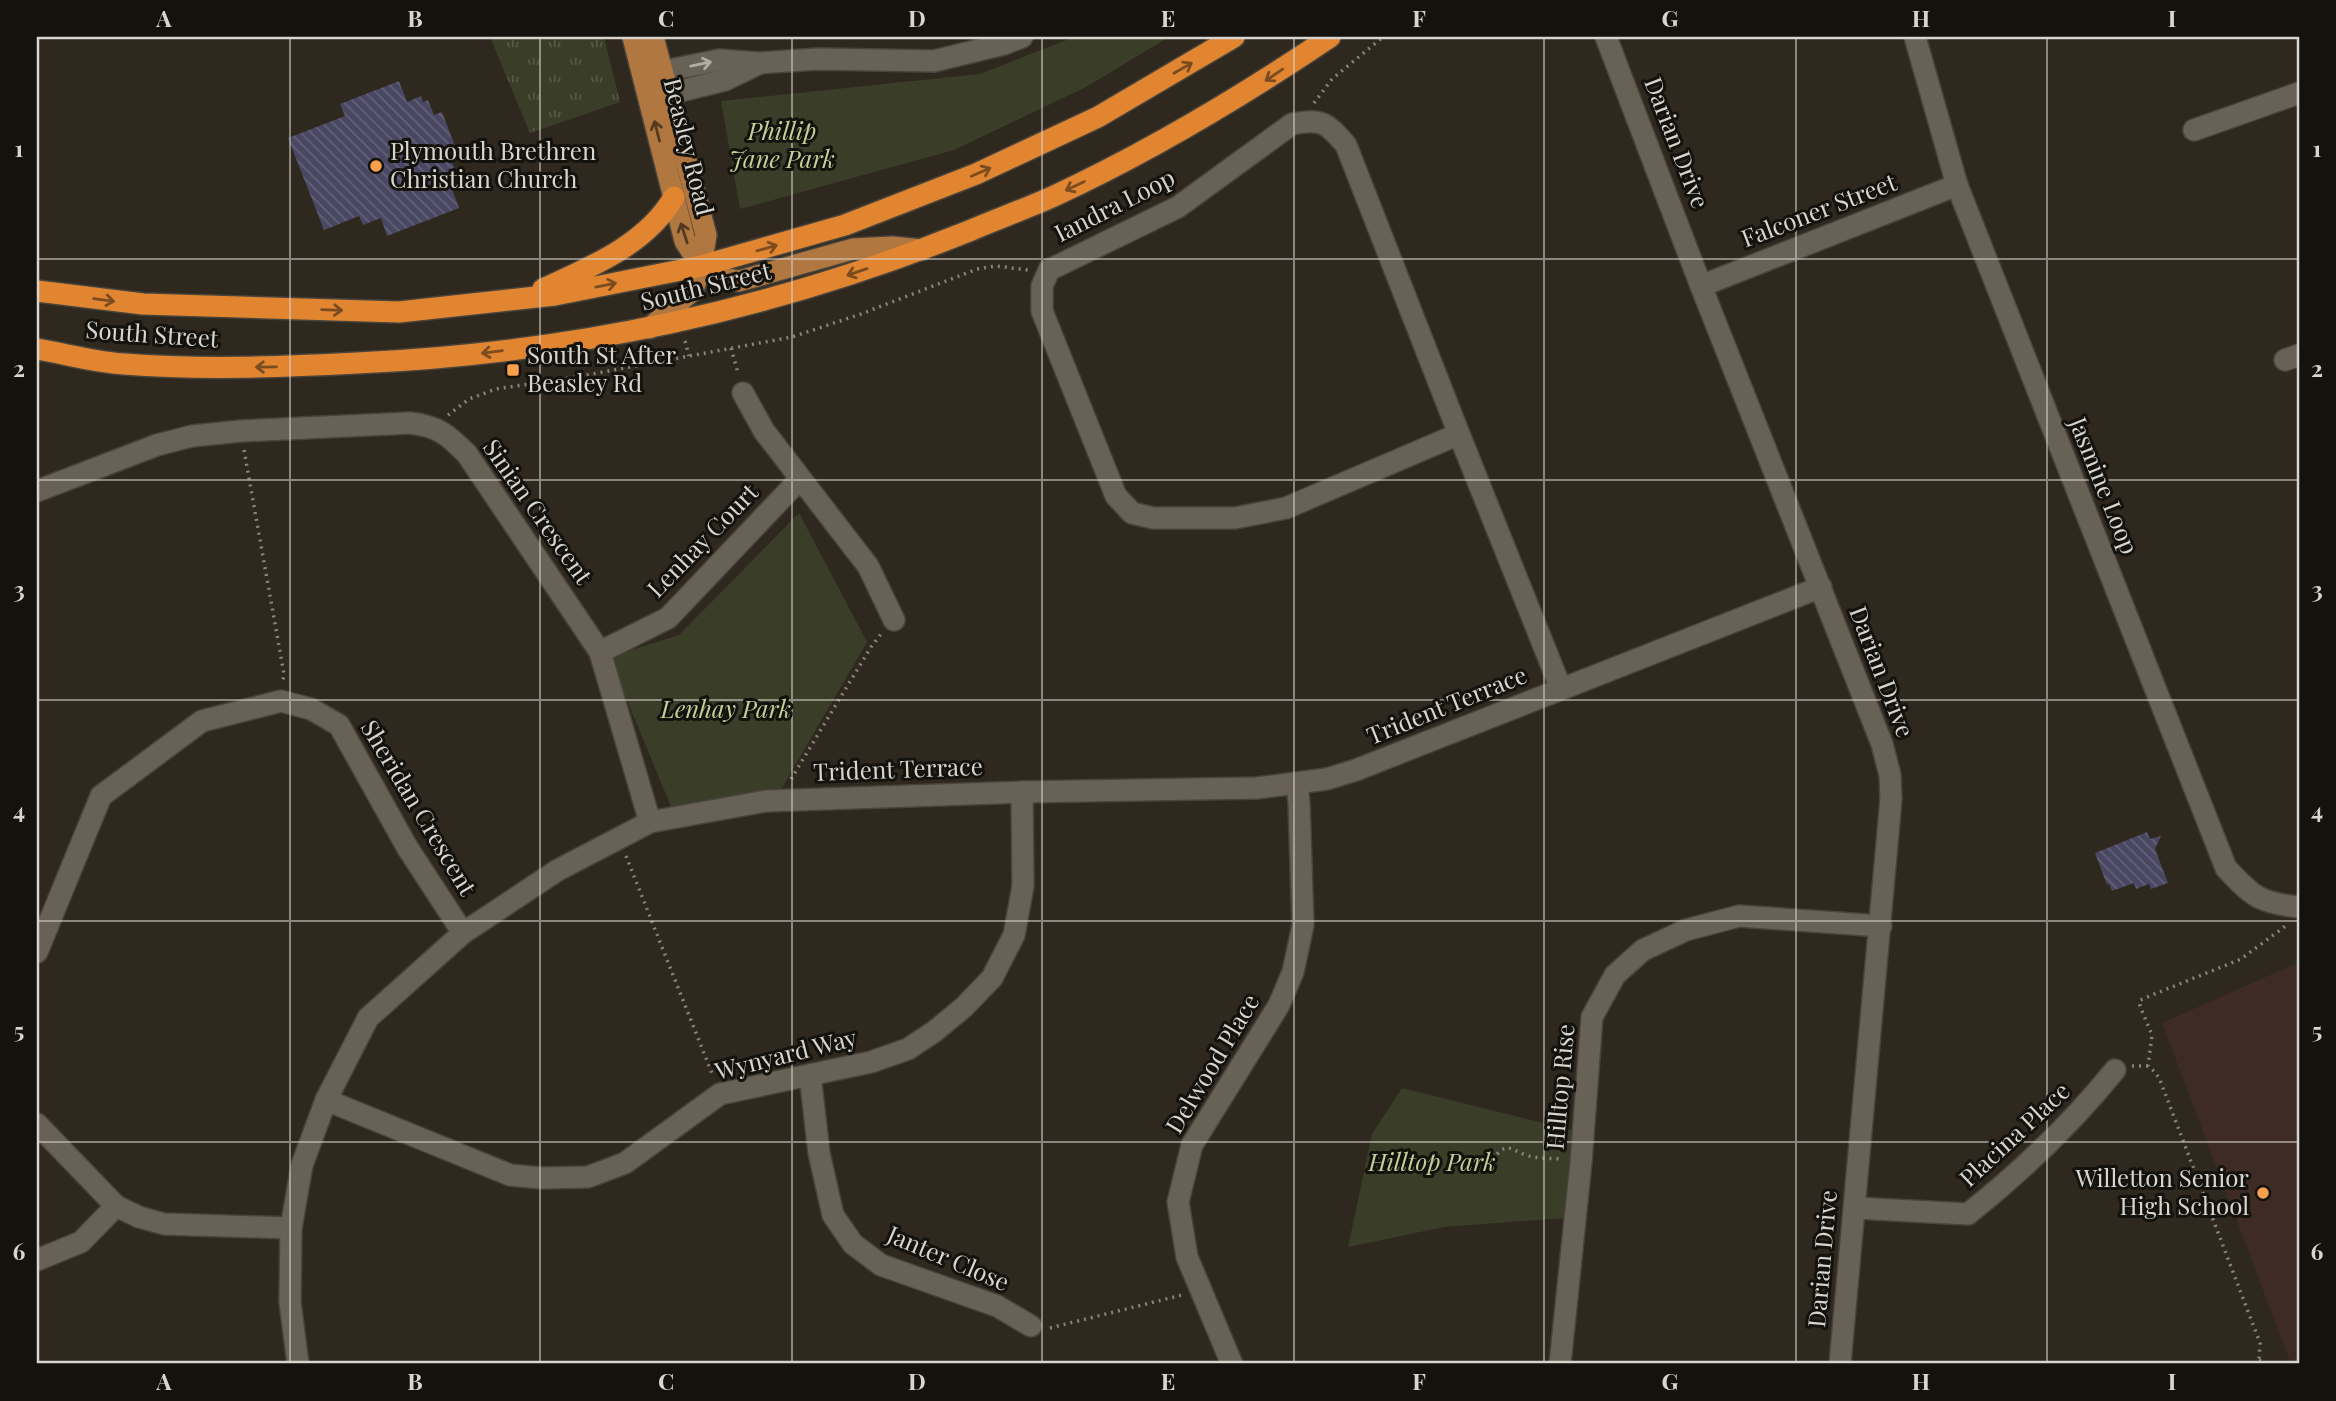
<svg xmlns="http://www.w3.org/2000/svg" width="2336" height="1401" font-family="'Playfair Display',serif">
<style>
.industrial{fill:#3e2c24}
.grass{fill:url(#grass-tufts)}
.green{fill:#3a3e28}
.building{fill:url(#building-back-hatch)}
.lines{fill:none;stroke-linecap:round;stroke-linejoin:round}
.minor-casing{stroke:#48443b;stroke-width:24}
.major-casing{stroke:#48443b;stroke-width:24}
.highway-casing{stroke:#48443b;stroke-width:24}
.path{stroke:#89847c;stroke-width:3.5;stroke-dasharray:2 5;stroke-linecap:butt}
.minor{stroke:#686156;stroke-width:21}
.major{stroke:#b17740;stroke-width:21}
.highway{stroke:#e28531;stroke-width:21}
.oneway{stroke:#b1aca4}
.oneway2{stroke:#7b4c1f}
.oneway3{stroke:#533a21}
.grid{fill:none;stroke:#d8d4ce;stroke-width:2;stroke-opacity:0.55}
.poi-dot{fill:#f9a04c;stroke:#14120d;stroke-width:2.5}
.labels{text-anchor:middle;stroke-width:6;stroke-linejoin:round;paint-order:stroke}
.park-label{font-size:24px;font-style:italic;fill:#c4d097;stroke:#14120d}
.street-label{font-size:24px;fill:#d8d4ce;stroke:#14120d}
.poi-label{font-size:24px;fill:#d8d4ce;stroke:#14120d;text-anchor:start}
.neatline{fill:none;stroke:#d8d4ce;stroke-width:2.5}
.grid-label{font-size:23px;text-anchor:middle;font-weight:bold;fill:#d8d4ce}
</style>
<defs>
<pattern id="grass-tufts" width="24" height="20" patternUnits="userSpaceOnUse" patternTransform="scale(1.75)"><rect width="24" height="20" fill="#3a3e28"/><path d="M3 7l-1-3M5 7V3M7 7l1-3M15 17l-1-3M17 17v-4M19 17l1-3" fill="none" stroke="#565946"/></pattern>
<pattern id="building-back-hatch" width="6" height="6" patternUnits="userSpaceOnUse" patternTransform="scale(1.75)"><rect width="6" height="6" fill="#4a4763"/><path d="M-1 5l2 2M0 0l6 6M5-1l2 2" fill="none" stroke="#636178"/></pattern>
</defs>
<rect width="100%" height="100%" fill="#2e281e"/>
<!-- industrial -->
<polygon class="industrial" points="2299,962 2299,1364 2291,1364 2162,1023"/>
<!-- grass -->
<polygon class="grass" points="490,37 604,37 620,102 530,133"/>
<!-- green -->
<g class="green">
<polygon points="1074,37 1169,37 1086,87 954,150 740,209 721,101 980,74"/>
<polygon points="799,513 867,642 779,793 675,816 609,657 679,635"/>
<polygon points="1402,1088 1572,1130 1564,1218 1444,1227 1348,1247 1372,1134"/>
</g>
<!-- building -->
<g class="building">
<polygon points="399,81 407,102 421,96 423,102 428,100 434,115 442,112 458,154 450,157 457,175 449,181 459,208 387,236 381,218 363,225 359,216 324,230 288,138 345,116 340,104"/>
<polygon points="2147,832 2150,839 2161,836 2155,849 2168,883 2151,889 2149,884 2136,889 2134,883 2112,891 2109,884 2107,885 2095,853"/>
</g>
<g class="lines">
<defs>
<g id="minor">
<polyline points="1606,37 1701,286 1882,744 1890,775 1891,799 1840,1364"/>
<path d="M1915,37L1957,185L2226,868C2252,896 2259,903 2299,907"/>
<polyline points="645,75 719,60 759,63 818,59 934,61 1004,44 1022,37"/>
<polyline points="652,98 725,80 758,64"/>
<polyline points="2194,130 2299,93"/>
<polyline points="1701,286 1957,185"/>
<polyline points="2285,360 2299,355"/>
<polyline points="743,393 764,431 868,566 894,620"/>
<path d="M1459,434L1346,145C1327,123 1322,118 1292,124L1178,207L1049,270L1042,286V311L1116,496L1132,513L1153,518H1235L1286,508L1459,434L1561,689"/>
<path d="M37,491L157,445L192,436L241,431L410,423C438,426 448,435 467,454L600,652L650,822"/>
<polyline points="600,652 668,618 800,479"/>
<polyline points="37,952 101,796 202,721 281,701 311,709 339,725 407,847 463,933"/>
<polyline points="810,1075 819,1153 833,1215 853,1244 881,1265 997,1306 1031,1326"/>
<polyline points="326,1100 510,1175 541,1178 588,1177 625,1163 720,1094 871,1062 908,1049 935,1031 964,1007 992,978 1014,935 1023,886 1022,792"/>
<polyline points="37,1124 116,1206 139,1217 164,1224 291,1228"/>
<path d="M1855,1208L1968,1214C2022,1171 2072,1123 2115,1070"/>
<polyline points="37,1260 81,1242 116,1206"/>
<polyline points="298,1364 290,1302 291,1228 302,1165 326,1100 368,1018 463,933 558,870 650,822 766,801 1022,792 1257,788 1327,779 1356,770 1821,587"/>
<polyline points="1232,1364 1187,1257 1178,1202 1192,1145 1279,1005 1293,972 1303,925 1299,803 1297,784"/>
<polyline points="1560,1364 1581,1162 1592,1017 1615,975 1643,950 1686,930 1739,916 1881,926"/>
</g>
<g id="major">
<polyline points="633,37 685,241 701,266 717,277 739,281 853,249 892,247 922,250"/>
<polyline points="650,328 693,290 701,266 706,235 653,37"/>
</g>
<g id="highway">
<path d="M543,289C591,267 647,244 674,197"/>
<polyline points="37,291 143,304 399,312 555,295 701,266 845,225 976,174 1098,117 1234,37"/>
<path d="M37,349C66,354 95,362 124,364C202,370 280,367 357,363C572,353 770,311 969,231C997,219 1025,209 1052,197C1149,152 1241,97 1330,37"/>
</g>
</defs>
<!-- minor casing -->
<use href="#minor" class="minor-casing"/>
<!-- major casing -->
<use href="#major" class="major-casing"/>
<!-- highway casing -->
<use href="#highway" class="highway-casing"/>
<!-- path -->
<g class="path">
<polyline points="1314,103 1332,79 1383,37"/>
<polyline points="685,341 689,356"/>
<polyline points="731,348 738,373"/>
<polyline points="448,415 469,399 496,389 576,377 792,337 861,314 977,269 996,266 1028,270"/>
<polyline points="244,450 284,674 283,680"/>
<polyline points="791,779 871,647 881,634"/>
<polyline points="626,856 713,1076"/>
<polyline points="2132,1066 2148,1066"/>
<path d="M1492,1159C1508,1142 1507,1148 1526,1155C1537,1159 1551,1158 1561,1159"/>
<polyline points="1050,1328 1182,1295"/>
<polyline points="2259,1360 2268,1364"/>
<polyline points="2255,1364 2259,1360 2260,1343 2160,1080 2155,1072 2148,1066 2152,1035 2140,1006 2140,1000 2241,959 2287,925"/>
</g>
<!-- minor -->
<use href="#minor" class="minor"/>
<!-- major -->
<use href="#major" class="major"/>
<!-- highway -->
<use href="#highway" class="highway"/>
</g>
<!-- one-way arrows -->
<defs><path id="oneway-shaft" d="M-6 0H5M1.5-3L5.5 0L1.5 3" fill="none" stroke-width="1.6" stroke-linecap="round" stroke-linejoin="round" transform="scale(1.75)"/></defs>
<use class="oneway" href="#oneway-shaft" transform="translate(701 64) rotate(-12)"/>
<g class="oneway2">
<use href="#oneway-shaft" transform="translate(1183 68) rotate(-30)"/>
<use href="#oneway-shaft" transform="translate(1274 75) rotate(146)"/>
<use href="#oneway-shaft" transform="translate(981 172) rotate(-24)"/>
<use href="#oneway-shaft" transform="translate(1075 186) rotate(154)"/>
<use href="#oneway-shaft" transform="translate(767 248) rotate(-16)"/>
<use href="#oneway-shaft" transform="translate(857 272) rotate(161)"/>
<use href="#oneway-shaft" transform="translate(606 285) rotate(-11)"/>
<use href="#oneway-shaft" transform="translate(104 300) rotate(7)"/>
<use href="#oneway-shaft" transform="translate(332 310) rotate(2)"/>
<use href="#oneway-shaft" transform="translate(492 352) rotate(173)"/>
<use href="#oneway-shaft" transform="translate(266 367) rotate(179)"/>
</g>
<g class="oneway3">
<use href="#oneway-shaft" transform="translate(657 131) rotate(-104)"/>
<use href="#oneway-shaft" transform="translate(684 233) rotate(-108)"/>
</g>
<!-- grid -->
<path class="grid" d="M290,37V1364M540,37V1364M792,37V1364M1042,37V1364M1294,37V1364M1544,37V1364M1796,37V1364M2047,37V1364M37,259H2299M37,480H2299M37,700H2299M37,921H2299M37,1142H2299"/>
<!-- markers -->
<g class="poi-dot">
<circle cx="376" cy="166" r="7"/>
<rect x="506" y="363" width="14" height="14" rx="3.5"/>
<circle cx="2263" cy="1193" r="7"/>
</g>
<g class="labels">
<!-- park labels -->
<g class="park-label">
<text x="782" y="140">Phillip<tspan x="782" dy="28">Jane Park</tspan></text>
<text x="726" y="718">Lenhay Park</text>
<text x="1432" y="1171">Hilltop Park</text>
</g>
<!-- street labels -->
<g class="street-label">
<text transform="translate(1676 143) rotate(69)" y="8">Darian Drive</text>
<text transform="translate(688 147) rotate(76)" y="8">Beasley Road</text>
<text transform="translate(1115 206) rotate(-27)" y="8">Iandra Loop</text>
<text transform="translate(1819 211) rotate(-21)" y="8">Falconer Street</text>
<text transform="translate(706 287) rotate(-14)" y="8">South Street</text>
<text transform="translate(152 335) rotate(4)" y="8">South Street</text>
<text transform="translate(2103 486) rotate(68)" y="8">Jasmine Loop</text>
<text transform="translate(537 512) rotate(55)" y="8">Sinian Crescent</text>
<text transform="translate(703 541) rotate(-46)" y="8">Lenhay Court</text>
<text transform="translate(1881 672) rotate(69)" y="8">Darian Drive</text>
<text transform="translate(1447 706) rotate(-22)" y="8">Trident Terrace</text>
<text transform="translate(898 770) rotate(-2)" y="8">Trident Terrace</text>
<text transform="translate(418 808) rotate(59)" y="8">Sheridan Crescent</text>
<text transform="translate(786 1055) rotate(-14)" y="8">Wynyard Way</text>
<text transform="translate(1213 1064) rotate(-59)" y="8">Delwood Place</text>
<text transform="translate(1561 1087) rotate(-85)" y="8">Hilltop Rise</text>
<text transform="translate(2015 1135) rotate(-43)" y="8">Placina Place</text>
<text transform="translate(948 1259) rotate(23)" y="8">Janter Close</text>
<text transform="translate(1823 1259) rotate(-85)" y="8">Darian Drive</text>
</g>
<!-- poi labels -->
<g class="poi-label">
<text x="390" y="160">Plymouth Brethren<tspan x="390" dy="28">Christian Church</tspan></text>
<text x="527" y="364">South St After<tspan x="527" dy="28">Beasley Rd</tspan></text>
<text x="2249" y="1187" text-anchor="end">Willetton Senior<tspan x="2249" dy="28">High School</tspan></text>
</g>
</g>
<!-- border -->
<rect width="2336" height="1401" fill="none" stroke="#14120d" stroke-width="77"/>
<rect x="38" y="38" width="2260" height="1324" class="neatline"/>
<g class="grid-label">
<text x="164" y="27">A</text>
<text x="415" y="27">B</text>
<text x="666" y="27">C</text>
<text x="917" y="27">D</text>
<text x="1168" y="27">E</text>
<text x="1419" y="27">F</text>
<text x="1670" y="27">G</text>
<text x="1921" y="27">H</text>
<text x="2172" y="27">I</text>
<text x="19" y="157">1</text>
<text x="2317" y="157">1</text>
<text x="19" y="377">2</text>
<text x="2317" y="377">2</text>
<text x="19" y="598">3</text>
<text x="2317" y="598">3</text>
<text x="19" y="819">4</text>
<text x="2317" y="819">4</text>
<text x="19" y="1039">5</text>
<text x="2317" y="1039">5</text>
<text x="19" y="1260">6</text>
<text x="2317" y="1260">6</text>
<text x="164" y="1390">A</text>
<text x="415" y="1390">B</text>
<text x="666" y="1390">C</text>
<text x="917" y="1390">D</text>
<text x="1168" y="1390">E</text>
<text x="1419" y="1390">F</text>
<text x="1670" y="1390">G</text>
<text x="1921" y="1390">H</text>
<text x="2172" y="1390">I</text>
</g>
</svg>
